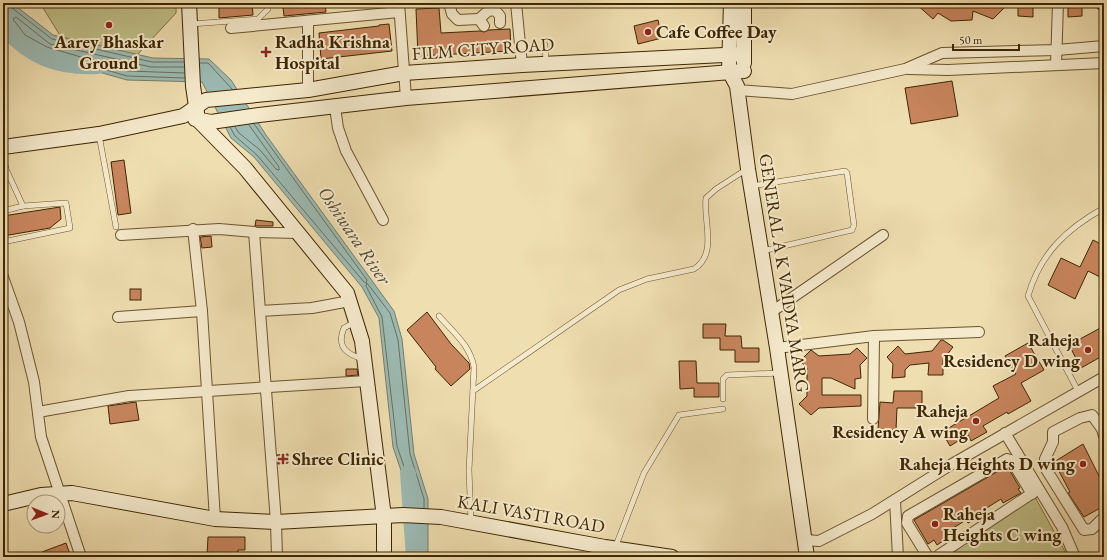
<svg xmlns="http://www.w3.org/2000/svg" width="1107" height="560" font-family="'EB Garamond',serif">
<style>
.green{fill:#c0bf87;stroke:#7e7244}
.water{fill:#9cbbb4;stroke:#767f6d}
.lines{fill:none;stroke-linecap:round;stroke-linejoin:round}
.shore{stroke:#6c705b;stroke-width:1}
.river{stroke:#9cbbb4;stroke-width:16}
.building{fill:#c8855d;stroke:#3d2602}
.lane-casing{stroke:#6a542e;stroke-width:6}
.street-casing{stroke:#6a542e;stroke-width:12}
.secondary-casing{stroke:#3d2602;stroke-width:16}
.lane{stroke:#f5eacc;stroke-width:5}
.street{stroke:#f5eacc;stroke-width:10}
.secondary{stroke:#f5eacc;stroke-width:14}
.poi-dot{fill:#8f2418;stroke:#f5eacc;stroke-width:1.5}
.labels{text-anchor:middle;stroke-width:4;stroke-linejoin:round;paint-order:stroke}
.poi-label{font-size:18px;font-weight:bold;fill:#3d2602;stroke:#f5eacc;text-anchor:start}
.street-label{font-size:18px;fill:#3d2602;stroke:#f5eacc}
.water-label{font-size:19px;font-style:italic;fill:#554b2e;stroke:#f5eacc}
</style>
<rect width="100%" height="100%" fill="#efdeb0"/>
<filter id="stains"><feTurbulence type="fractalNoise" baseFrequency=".005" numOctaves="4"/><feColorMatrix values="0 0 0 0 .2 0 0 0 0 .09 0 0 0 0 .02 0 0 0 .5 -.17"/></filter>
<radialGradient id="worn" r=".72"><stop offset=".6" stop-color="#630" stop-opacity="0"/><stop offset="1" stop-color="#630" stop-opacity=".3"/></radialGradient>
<!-- green -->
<g class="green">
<polygon points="40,3 176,3 176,13 137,55 61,37"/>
<polygon points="1035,497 1068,557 940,557"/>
</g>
<!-- water -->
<polygon class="water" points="3,3 12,3 53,35 153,58 209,59 231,80 266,135 394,311 402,339 414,454 428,499 428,557 409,557 410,497 393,447 379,318 362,287 254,157 231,138 202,82 127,80 43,56 19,42 3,22"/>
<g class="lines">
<!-- shore -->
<g class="shore">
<polyline points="10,3 12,8 52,39 152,62 184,62"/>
<polyline points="3,20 7,21 22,39 45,52 127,76 185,78"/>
<polyline points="200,63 208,63 232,89"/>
<polyline points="184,67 151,67 50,44 16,17 13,19 25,35 47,47 128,71 184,73"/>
<polyline points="230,127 235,136 257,155 364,282 366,283 367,280 254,124"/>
<polyline points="235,127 239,133 260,150 276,169 279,170 279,167 249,125"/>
<polyline points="414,508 414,496 397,446 382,317 366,286 367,283 390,313 398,340 410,454 424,499 424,508"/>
</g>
<!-- river -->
<g class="river">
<path d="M3,26C29,57 57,68 98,66"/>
<polyline points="408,473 414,557"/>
</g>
</g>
<!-- building -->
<g class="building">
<polygon points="219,3 252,3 253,15 219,18"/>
<polygon points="287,3 325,3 326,12 284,16 283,7 288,6"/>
<polygon points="915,3 1009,3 993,19 973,11 972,20 951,21 938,13 933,19"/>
<polygon points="1018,3 1033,3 1033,17 1018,16"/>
<polygon points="1068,3 1082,3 1082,16 1068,17"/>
<polygon points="1091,3 1104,3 1104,14"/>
<polygon points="439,8 441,33 480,31 484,32 489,30 510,29 511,51 418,56 416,9"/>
<polygon points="658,20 662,38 638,44 634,26"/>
<polygon points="389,24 392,51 321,59 319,33 379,26 379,25"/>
<polygon points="952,81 958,116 911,124 905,88"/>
<polygon points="124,160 131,213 118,215 111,162"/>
<polygon points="60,207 61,219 50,228 3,236 3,216"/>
<polygon points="256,220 273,222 273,226 255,226"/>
<polygon points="211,236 212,247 202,248 200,237"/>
<polygon points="1093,240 1103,245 1100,252 1104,254 1104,279 1088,271 1075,299 1048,285 1061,258 1080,267"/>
<rect x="130" y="289" width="11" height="11"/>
<polygon points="427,312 451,344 469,363 470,369 451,386 435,369 436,367 407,330"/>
<polygon points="703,324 726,324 725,336 741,336 742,348 759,348 759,362 735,362 735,350 720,350 720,338 703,338"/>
<polygon points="1104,326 1104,355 1081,368 1069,345"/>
<polygon points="941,340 943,340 953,347 943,360 943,375 928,375 929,363 910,365 905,370 905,377 892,378 893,364 887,357 898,346 905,354 932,351"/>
<polygon points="1028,343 1044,370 1021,383 1031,401 1008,414 1007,412 983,426 987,432 971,441 968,435 950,446 942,432 999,398 993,386 1016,374 1005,356"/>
<polygon points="857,348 867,358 860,365 861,378 855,379 855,389 831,378 822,378 822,395 861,395 861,406 819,408 811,415 799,404 807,396 807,368 800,361 811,350 819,356 850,354"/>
<polygon points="679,361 696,361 697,383 719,383 719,397 694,397 694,388 680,389"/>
<polygon points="346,369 357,369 358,375 346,376"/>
<polygon points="894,391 922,391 922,408 897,408 896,430 878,429 880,402 893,403"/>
<polygon points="136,402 139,420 110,424 108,406"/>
<polygon points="1083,444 1104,486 1104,506 1084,517 1068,493 1070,492 1054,462"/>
<polygon points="288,454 288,463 278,464 277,455"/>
<polygon points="1007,466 1020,488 1018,489 1021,493 1003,503 1001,499 985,509 987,512 968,523 966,520 950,530 953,534 937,545 934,540 928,544 914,520"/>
<polygon points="208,537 245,537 245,550 238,550 238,557 207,556"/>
<polygon points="66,543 71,557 44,557 42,552"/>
</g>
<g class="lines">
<defs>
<g id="lane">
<polyline points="191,24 258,19 268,9 268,3"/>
<polyline points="545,45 546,62"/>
<polyline points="99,135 116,227"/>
<polyline points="3,156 6,169"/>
<polyline points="3,170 6,169 23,206 3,211"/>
<polyline points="751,186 845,171 847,173 854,225 852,230 762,251"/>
<polyline points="3,242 70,228 66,203 23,206"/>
<path d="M439,316C453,332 470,345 474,367L469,470L471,522"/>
<path d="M355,322L344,328C336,347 347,355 364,359"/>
<path d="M473,391L619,290L647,279L694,269C718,254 703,221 706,198L716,189L747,169"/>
<path d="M1078,391L1028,296C1040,254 1066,229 1104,208"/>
<polyline points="723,399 723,379 727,375 780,373"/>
<polyline points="615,548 644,473 679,415 723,409"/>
</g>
<g id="street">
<polyline points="399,3 406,98"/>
<polyline points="449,3 452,14 458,20 479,19 484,26"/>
<polyline points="516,3 522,65"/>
<polyline points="479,19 488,11 495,10 500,16 500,23"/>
<polyline points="308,21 308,90"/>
<polyline points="231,28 399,12"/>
<polyline points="1056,65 1058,3"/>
<polyline points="909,69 948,70 1104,63"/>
<polyline points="738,90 792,94 905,69 942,53 1057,50 1104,46"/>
<polyline points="335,107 338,128 346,151 383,220"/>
<polyline points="193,229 202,311 215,519"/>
<polyline points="254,232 276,522 277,557"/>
<polyline points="121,235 219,229 254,232 298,233"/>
<polyline points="3,277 19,322 34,382 41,437 81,557"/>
<polyline points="260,311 312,308 350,301"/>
<polyline points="770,313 883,235"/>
<polyline points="118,317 202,311"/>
<polyline points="777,348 874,336 979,332"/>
<polyline points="38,412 129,396 366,381"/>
<polyline points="873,419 874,336"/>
<polyline points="1005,433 1062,527 1075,557"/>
<polyline points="1104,436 1102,429 1092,415 1080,418 1053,432 1053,442 1045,459 1046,469 1084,530 1092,529 1104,517"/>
<polyline points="895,500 898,557"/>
<polyline points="806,540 819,541 872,514 952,464 1104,377"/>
<polyline points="939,555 1037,490"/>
<polyline points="928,557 907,523 908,516 1007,459 1011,460 1032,494"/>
</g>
<g id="secondary">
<polyline points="189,3 193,86 198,120 245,168 347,293 362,341 384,517 384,557"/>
<polyline points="731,3 729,71 737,86 748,169 777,348 807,557"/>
<polyline points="744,63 744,3"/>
<polyline points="195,119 211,122 259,115 406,98 744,71"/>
<polyline points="3,147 99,134 183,116 206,100 308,90 404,73 522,65 744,54"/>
<polyline points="3,504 41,495 72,493 215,519 276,522 403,515 441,517 605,547 672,557"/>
</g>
</defs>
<!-- lane casing -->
<use href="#lane" class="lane-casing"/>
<!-- street casing -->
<use href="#street" class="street-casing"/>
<!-- secondary casing -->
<use href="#secondary" class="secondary-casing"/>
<!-- lane -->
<use href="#lane" class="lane"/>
<!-- street -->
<use href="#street" class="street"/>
<!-- secondary -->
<use href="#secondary" class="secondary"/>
</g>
<!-- markers -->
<g class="poi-dot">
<circle cx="109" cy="25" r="4"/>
<circle cx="648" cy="32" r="4"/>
<path d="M264 46h4v4h4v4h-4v4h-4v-4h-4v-4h4z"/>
<circle cx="1088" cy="350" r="4"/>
<circle cx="976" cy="421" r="4"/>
<path d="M281 453h4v4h4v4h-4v4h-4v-4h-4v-4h4z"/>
<circle cx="1083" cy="464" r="4"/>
<circle cx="935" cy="524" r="4"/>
</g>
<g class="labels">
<!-- poi labels -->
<g class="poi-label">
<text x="656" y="38">Cafe Coffee Day</text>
<text x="109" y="48" text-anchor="middle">Aarey Bhaskar<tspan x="109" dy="21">Ground</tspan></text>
<text x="275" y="48">Radha Krishna<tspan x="275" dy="21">Hospital</tspan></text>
<text x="1080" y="346" text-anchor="end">Raheja<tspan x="1080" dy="21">Residency D wing</tspan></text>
<text x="968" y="417" text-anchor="end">Raheja<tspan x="968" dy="21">Residency A wing</tspan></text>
<text x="292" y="465">Shree Clinic</text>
<text x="1075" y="470" text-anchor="end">Raheja Heights D wing</text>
<text x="943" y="520">Raheja<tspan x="943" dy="21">Heights C wing</tspan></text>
</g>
<!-- street labels -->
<g class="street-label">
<text transform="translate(483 49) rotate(-4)" y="6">FILM CITY ROAD</text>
<text transform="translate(784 273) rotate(81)" y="6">GENERAL A K VAIDYA MARG</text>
<text transform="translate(531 514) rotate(10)" y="6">KALI VASTI ROAD</text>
</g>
<!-- water labels -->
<g class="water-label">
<text transform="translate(355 235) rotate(56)" y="7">Oshiwara River</text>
</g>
</g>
<!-- margin -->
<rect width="1107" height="560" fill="none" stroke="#efdeb0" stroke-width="16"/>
<rect x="4" y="4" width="1099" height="552" fill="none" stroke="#3d2602" stroke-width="2"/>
<rect x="8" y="8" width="1091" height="544" fill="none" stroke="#3d2602"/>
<!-- north arrow -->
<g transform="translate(46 514) rotate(91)"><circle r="19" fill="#f5eacc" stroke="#ab9c7b"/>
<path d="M0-3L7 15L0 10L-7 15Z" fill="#8f2418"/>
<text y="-6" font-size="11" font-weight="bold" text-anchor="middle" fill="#3d2602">N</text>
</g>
<!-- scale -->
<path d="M953 44v6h66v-6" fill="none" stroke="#3d2602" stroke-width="2"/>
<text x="959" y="44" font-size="12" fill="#3d2602" stroke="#f5eacc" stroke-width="3" paint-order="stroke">50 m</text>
<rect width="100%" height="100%" filter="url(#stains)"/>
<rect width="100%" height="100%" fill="url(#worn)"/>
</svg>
